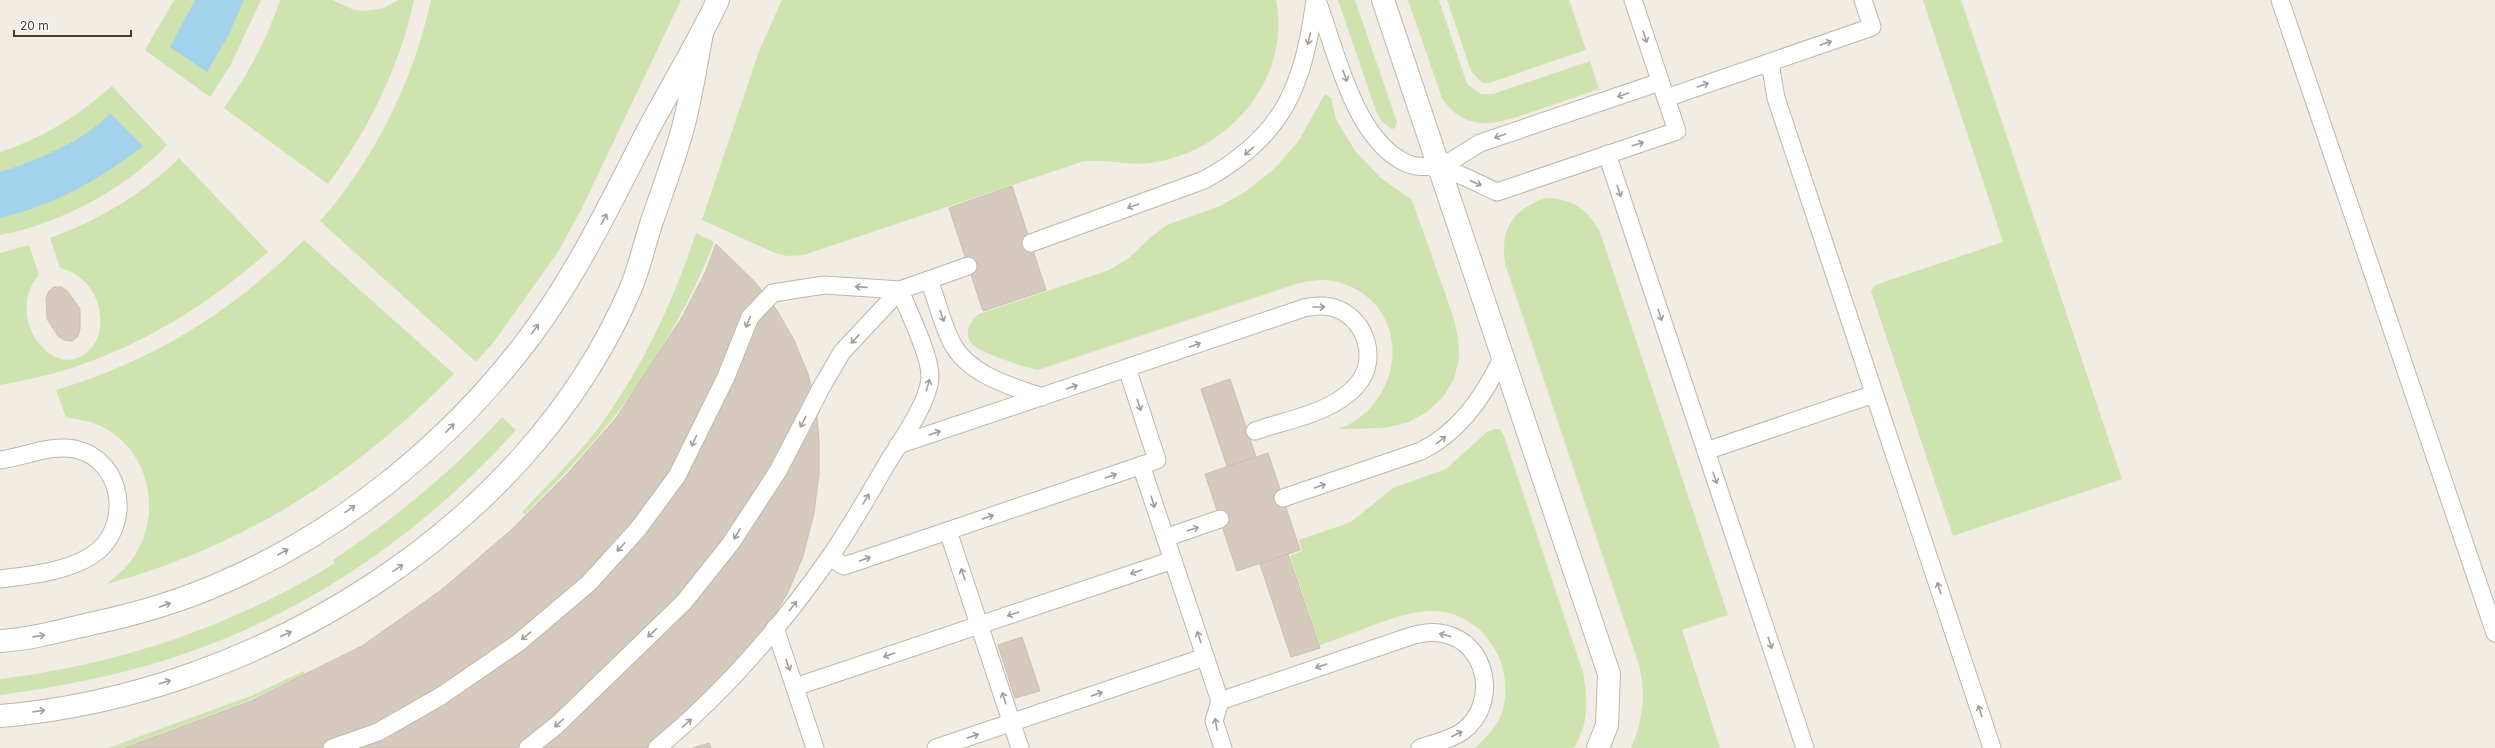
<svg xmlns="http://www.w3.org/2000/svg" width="2495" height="748" font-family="Inter,sans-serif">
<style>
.green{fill:#cfe3ae}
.water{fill:#a3d3eb}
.building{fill:#d5cabd;stroke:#ccbeae}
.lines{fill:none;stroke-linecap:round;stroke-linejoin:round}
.lane-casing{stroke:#bfb6aa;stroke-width:19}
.street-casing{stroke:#bfb6aa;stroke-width:24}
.lane{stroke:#fff;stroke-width:17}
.street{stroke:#fff;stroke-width:22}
.oneway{stroke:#a19e9a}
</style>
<rect width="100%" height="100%" fill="#f1ece4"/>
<!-- green -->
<g class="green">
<polygon points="174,0 261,0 230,66 210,97 145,50"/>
<path d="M280,0H332L354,10L364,11L384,8L398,0H414C400,66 368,131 328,184L224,108C248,75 267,39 280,0Z"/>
<path d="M431,0H681L582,208L558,252L493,343L476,362L320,221C374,161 414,79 431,0Z"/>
<path d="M782,0H1276C1292,79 1228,153 1150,163C1127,166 1104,158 1081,162L804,255L787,256L775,253L702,220L759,51Z"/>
<polygon points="1338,0 1355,0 1397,122 1395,128 1392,129 1381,121 1376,111"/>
<path d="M1408,0H1439L1467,84L1481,94H1493L1590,61L1599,89C1579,96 1558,103 1538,110C1502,122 1468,137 1442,98Z"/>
<polygon points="1447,0 1569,0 1586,50 1489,83 1482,83 1471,71"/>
<polygon points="1923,0 1961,0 2122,479 1953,536 1871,291 1875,285 2003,242"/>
<path d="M112,86L167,145C125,189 60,224 0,235V152C43,138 78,116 112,86Z"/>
<path d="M1325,94L1331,98L1336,119L1355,151L1382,179L1412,200L1452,313L1458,337L1459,359L1454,379L1443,397L1427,412L1409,422L1385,428L1339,429C1407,403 1414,303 1338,282C1324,278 1310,281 1296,284L1038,370C1026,368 979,352 972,344C963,333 970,321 979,314L1109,270L1129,258L1151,237L1167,225L1220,206L1245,192L1273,170L1298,142Z"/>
<path d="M179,158L268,252C191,320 103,369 0,385V253L29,245L39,275C1,318 58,389 92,347C102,335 102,319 98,304C92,285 79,273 60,268L50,238C97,221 144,194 179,158Z"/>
<path d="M1545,198C1572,199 1587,208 1600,232L1728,615L1682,630L1720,748H1631C1643,721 1646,694 1639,665L1505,264C1500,229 1512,210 1545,198Z"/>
<path d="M696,233L714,242C691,302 653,368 613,418C586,452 556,483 525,514L522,512C551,481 583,451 607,416C646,360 675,297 696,233Z"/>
<path d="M304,240L454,374C352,477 248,544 107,584C116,576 127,568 133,558C160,519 153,463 114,434C100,423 83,420 66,417L56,390C155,360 232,312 304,240Z"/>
<path d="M502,417L516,430C429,527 318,606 195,650C132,673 66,686 0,695V679C118,665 234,626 335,563L333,560C395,518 451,473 502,417Z"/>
<path d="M1494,429H1500L1504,436L1583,672C1588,700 1589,723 1574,748H1475C1485,738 1496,728 1501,715C1519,666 1482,608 1428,611C1396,613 1351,635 1320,645L1290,556L1302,551L1299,540L1351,522L1393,488L1446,469L1487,432Z"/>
<polygon points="304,671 305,674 250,700 123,748 108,748 251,696"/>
</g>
<!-- water -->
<g class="water">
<polygon points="195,0 244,0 228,36 207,72 170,47"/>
<path d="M110,113L143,146C101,179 53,206 0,218V172C33,162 87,140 110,113Z"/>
</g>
<!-- building -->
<g class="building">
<polygon points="1012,186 1046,290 983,311 949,208"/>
<polygon points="716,244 755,282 776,309 794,340 808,374 816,406 819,441 819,474 814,513 803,556 788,592 769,624 747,653 683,717 647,748 125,748 251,701 362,646 440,591 510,531 568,473 616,418 681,319 705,273"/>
<polygon points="54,287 62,287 68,292 80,309 80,329 78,336 72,341 64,340 58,336 47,319 46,299 49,291"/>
<polygon points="1230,379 1256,457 1227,466 1201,389"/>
<polygon points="1268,453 1300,550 1237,571 1205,474"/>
<polygon points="1288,554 1320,648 1291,657 1260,564"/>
<polygon points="1022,637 1040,691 1015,698 998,645"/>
<polygon points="709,743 711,748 693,748"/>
</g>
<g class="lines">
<defs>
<g id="lane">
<path d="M1317,0C1336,51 1353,134 1402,161C1415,169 1427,165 1440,168C1460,173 1479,184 1497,192L1677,131L1633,0"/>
<polyline points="2280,0 2495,633"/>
<polyline points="1770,63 1776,98 1992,748"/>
<polyline points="1666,98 1872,27 1863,0"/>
<polyline points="1607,154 1805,748"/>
<polyline points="1440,168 1480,143 1660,82"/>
<path d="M1031,243L1204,180C1284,136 1303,87 1315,0"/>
<path d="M929,280C937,300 942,324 952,343C969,375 1010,386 1042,397"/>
<path d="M898,445L1304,308C1313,306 1322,305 1331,307C1365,315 1380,359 1357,385C1333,413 1289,419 1255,431"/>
<polyline points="1706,451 1874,394"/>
<path d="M0,460C24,457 50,444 75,449C125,460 133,530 91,556C65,572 30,575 0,579"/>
<polyline points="1141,465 1220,701 1214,721 1223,748"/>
<path d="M1283,498L1421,451C1460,432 1485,395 1503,356"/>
<polyline points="948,531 1020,748"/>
<polyline points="1165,538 1220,519"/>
<polyline points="830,557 844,566 1157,460 1127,368"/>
<polyline points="775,628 815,748"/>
<polyline points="795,687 1173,560"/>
<path d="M1220,701L1414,635C1424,633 1434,631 1445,634C1489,644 1498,705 1463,731C1451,740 1434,743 1420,748"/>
<polyline points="332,748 378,732 441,696 518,643 589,583 638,529 677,476 726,377 750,317 773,293 824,285 900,290 968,266"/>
<polyline points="528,748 557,725 684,602 731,543 778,471 821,388 842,352 900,290"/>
<path d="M657,748C724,693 780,628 829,558C851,527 869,494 888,462C901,441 930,400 930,376C930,355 908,311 900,290"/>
<polyline points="936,748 1205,657"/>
</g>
<g id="street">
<polyline points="1383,0 1609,674 1607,725 1598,748"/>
<path d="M0,641C31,639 60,631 90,624C137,614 182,601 226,581C345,529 455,438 532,334C579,270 612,200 648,130C671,87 697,45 718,0"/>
<path d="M0,716C255,695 527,530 630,290C639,269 644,246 651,224C662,192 674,160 683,128C691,97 696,65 702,33"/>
</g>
</defs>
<!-- lane casing -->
<use href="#lane" class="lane-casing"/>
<!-- street casing -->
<use href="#street" class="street-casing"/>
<!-- lane -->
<use href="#lane" class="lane"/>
<!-- street -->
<use href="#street" class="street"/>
</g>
<!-- one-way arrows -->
<defs><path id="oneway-shaft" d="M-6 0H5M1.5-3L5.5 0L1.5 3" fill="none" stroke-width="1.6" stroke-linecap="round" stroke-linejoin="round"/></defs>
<g class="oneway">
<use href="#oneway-shaft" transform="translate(1645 37) rotate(72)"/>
<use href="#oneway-shaft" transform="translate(1309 39) rotate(102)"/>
<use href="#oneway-shaft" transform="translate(1826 43) rotate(-19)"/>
<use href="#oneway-shaft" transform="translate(1345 76) rotate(70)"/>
<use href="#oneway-shaft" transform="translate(1703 85) rotate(-19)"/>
<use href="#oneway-shaft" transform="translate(1623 95) rotate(161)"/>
<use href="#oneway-shaft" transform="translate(1500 136) rotate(161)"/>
<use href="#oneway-shaft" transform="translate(1638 144) rotate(-18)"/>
<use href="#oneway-shaft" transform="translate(1249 151) rotate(139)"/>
<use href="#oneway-shaft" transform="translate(1476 183) rotate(23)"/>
<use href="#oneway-shaft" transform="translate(1619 191) rotate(72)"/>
<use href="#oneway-shaft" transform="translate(1133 206) rotate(160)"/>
<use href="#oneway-shaft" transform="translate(604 219) rotate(-62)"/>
<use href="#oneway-shaft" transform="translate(861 287) rotate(-176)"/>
<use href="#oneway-shaft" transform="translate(1319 307)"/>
<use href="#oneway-shaft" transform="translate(1660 315) rotate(72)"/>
<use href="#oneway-shaft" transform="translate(942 316) rotate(71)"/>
<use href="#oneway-shaft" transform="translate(748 322) rotate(113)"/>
<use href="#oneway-shaft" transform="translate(535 329) rotate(-54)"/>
<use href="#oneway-shaft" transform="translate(855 339) rotate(133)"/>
<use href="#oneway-shaft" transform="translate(1195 345) rotate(-19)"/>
<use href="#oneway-shaft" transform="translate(928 385) rotate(-74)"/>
<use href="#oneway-shaft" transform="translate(1072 387) rotate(-19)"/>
<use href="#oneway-shaft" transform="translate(1139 405) rotate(72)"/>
<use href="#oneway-shaft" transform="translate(803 422) rotate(118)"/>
<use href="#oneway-shaft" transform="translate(450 428) rotate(-45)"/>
<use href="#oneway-shaft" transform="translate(935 433) rotate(-19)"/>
<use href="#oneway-shaft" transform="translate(1441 440) rotate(-39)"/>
<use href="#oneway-shaft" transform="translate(694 441) rotate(115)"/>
<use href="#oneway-shaft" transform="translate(1111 476) rotate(-19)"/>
<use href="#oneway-shaft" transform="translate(1715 478) rotate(71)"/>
<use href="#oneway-shaft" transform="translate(1320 486) rotate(-19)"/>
<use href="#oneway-shaft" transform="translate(866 499) rotate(-59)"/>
<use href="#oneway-shaft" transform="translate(1153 502) rotate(72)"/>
<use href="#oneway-shaft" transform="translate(350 509) rotate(-35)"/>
<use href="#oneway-shaft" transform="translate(988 517) rotate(-19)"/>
<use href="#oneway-shaft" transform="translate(1193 529) rotate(-18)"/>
<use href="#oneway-shaft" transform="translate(737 534) rotate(122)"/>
<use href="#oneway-shaft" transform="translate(621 547) rotate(132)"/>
<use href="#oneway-shaft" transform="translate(283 552) rotate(-30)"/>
<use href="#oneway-shaft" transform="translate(865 559) rotate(-19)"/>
<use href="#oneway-shaft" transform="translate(398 568) rotate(-35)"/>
<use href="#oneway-shaft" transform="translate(1136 572) rotate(161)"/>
<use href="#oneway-shaft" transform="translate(963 574) rotate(-109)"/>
<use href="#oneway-shaft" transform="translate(1939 588) rotate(-108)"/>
<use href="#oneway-shaft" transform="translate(165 605) rotate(-19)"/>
<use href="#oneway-shaft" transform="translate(793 606) rotate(-52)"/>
<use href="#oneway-shaft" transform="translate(1013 614) rotate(161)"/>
<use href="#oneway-shaft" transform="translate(652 633) rotate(136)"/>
<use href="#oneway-shaft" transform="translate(286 634) rotate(-24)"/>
<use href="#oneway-shaft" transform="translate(1445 635) rotate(-166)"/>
<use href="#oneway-shaft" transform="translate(39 636) rotate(-8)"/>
<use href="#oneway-shaft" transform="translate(526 636) rotate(140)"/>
<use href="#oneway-shaft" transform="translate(1199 637) rotate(-108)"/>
<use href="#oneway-shaft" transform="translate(1770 643) rotate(72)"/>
<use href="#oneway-shaft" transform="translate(889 655) rotate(161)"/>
<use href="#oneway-shaft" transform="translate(788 665) rotate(71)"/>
<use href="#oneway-shaft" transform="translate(1321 666) rotate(161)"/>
<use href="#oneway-shaft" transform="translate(165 682) rotate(-17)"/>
<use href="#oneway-shaft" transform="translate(1097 694) rotate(-19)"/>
<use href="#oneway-shaft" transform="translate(1004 698) rotate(-108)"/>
<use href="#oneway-shaft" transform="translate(39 711) rotate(-8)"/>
<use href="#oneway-shaft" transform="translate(1980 711) rotate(-108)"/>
<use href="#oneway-shaft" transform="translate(559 723) rotate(138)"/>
<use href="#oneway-shaft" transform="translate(687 723) rotate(-42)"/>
<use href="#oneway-shaft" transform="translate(1216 724) rotate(-100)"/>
<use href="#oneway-shaft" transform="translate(1457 734) rotate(-27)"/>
<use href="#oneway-shaft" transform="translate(973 736) rotate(-19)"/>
</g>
<!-- scale -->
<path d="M14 30v6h117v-6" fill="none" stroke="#433c34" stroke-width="2"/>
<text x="20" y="30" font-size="12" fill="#433c34" stroke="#ffffff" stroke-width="3" paint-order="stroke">20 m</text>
</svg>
